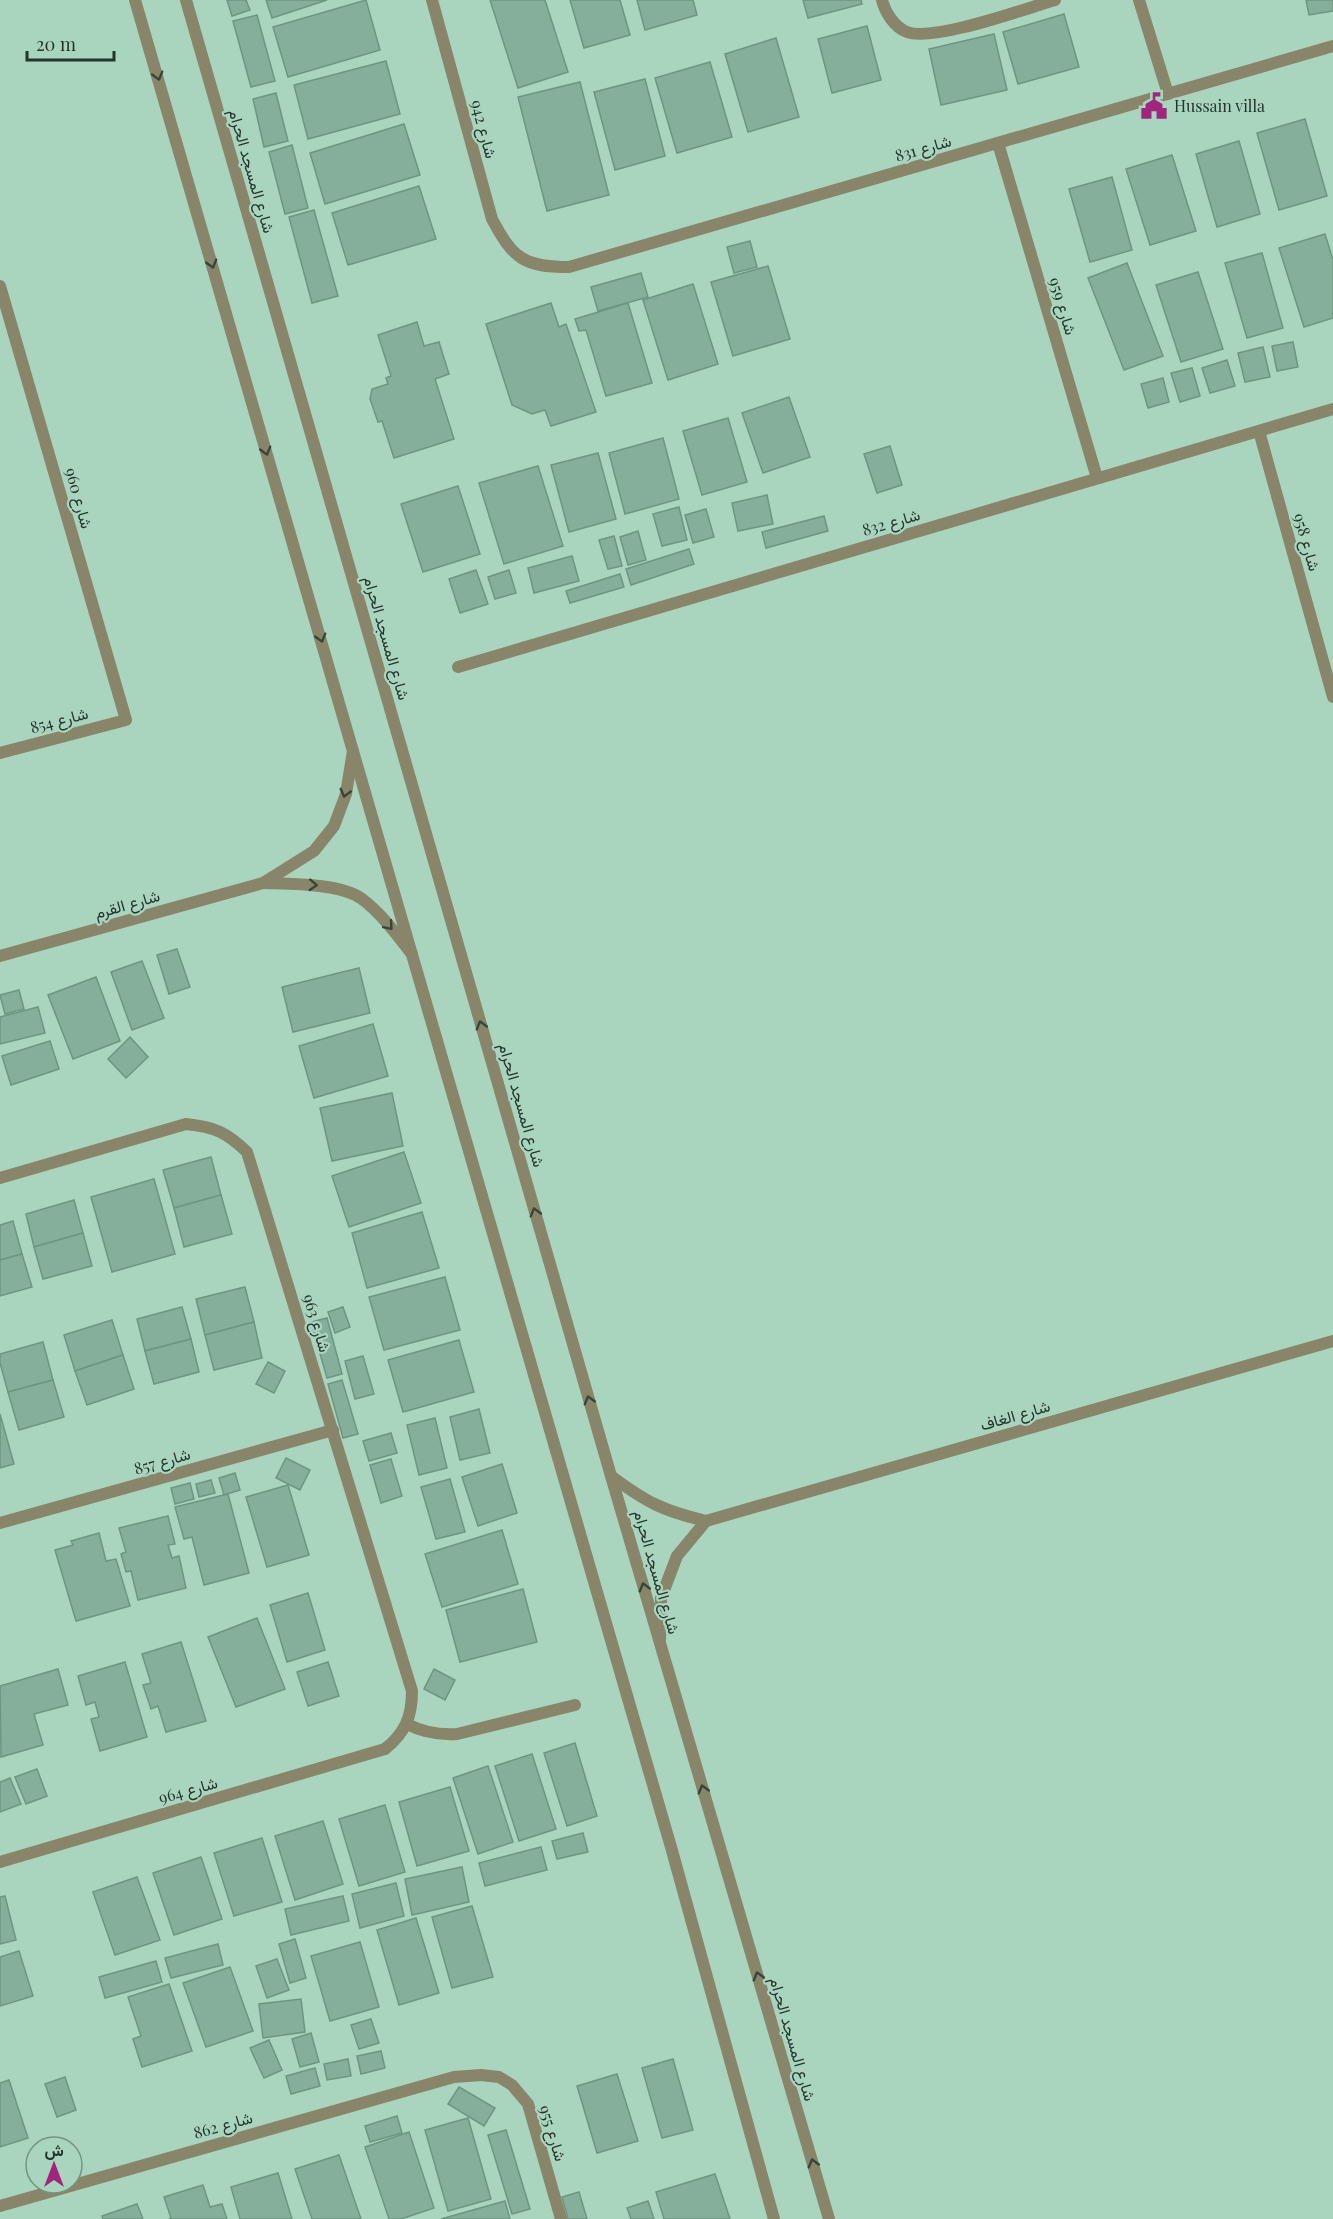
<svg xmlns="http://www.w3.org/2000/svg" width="1333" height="2219" font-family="'Playfair Display',Vazirmatn,serif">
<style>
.building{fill:#85af9a;stroke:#6d9681;stroke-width:1.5}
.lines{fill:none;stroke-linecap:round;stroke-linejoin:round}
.minor{stroke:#88856a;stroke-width:12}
.tertiary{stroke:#88856a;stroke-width:12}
.oneway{stroke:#384538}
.labels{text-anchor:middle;stroke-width:4.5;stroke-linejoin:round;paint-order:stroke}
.poi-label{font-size:16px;fill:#24352c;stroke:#a9d4be;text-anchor:start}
.street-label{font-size:16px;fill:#24352c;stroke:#a9d4be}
</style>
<rect width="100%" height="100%" fill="#a9d4be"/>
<!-- building -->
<g class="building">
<polygon points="227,0 246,0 250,10 232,16"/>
<polygon points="266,0 327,0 272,18"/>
<polygon points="366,0 380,50 288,77 273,27"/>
<polygon points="490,0 545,0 568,72 518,88"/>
<polygon points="570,0 620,0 630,35 584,48"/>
<polygon points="637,0 693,0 697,15 645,30"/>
<polygon points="803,0 861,0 862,4 808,18"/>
<polygon points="1306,0 1333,0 1333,11 1309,15"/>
<polygon points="1064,14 1079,67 1018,84 1003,32"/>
<polygon points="257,15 275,81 251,87 233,21"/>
<polygon points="867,26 881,80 832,93 818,39"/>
<polygon points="994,34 1007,90 941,105 929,49"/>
<polygon points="776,38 799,117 748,132 725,54"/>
<polygon points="386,61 400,114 308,139 294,85"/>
<polygon points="710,62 732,137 677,153 655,78"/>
<polygon points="645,79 665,156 615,170 594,92"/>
<polygon points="580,82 609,195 547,211 518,97"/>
<polygon points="276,93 288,141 264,147 253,99"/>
<polygon points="1305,119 1327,196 1279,210 1257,133"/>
<polygon points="404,124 420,175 325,204 310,153"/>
<polygon points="1239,141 1260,214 1217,227 1196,154"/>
<polygon points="292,145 308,208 285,214 269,152"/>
<polygon points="1172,155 1196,231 1150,245 1126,169"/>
<polygon points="1112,177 1132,250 1090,262 1069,189"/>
<polygon points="419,186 436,239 348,265 332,213"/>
<polygon points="314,210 338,296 312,303 289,217"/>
<polygon points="1325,234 1333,260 1333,318 1304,327 1279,248"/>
<polygon points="750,241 757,267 734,273 727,247"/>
<polygon points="1262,253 1283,328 1247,338 1225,263"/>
<polygon points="1127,263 1163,356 1124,370 1088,278"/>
<polygon points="768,266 790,339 733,356 711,282"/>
<polygon points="1198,272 1223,349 1181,362 1156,285"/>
<polygon points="641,273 648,297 598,311 591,287"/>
<polygon points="693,284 718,364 668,380 643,300"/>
<polygon points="551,303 559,327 566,324 596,412 551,426 545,410 532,414 512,405 486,324"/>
<polygon points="628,303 652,383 606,396 586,330 579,331 575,319"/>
<polygon points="417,322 424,346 439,342 449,374 435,379 454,439 394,458 382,421 378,422 370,399 372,389 388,384 386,378 391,376 378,335"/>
<polygon points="1293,342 1298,367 1277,371 1272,346"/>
<polygon points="1263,347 1270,377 1245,382 1238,353"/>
<polygon points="1227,360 1235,386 1210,393 1202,368"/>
<polygon points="1192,368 1200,396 1180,402 1171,373"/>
<polygon points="1163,378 1169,402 1148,408 1141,384"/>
<polygon points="789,397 810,457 763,473 742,413"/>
<polygon points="728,418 747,482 702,495 683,431"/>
<polygon points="663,438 679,499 625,514 609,453"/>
<polygon points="890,446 902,485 877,493 864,454"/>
<polygon points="598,453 616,519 569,532 551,465"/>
<polygon points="538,466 563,546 504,564 479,483"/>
<polygon points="458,486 480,554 423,572 401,504"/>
<polygon points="767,495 773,524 738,531 732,503"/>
<polygon points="679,507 687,540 662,546 653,514"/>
<polygon points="706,509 714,537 693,543 685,515"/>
<polygon points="824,516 828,531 766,548 762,532"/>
<polygon points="638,531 646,560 628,565 620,537"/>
<polygon points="614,536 622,566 608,569 599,540"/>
<polygon points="689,549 694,564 631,585 626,569"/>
<polygon points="572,556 579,581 534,593 528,568"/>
<polygon points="476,570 488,604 460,613 449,579"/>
<polygon points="509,570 516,593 495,599 488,577"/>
<polygon points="620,574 624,587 570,603 566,591"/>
<polygon points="177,949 190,987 169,994 157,955"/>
<polygon points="142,961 164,1018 132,1030 111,972"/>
<polygon points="359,968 370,1013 293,1032 282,987"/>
<polygon points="96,977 120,1041 73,1059 48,995"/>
<polygon points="19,990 24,1009 5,1014 0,995"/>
<polygon points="38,1007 45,1033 0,1044 0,1017"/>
<polygon points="373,1024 388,1076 314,1098 299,1046"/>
<polygon points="130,1037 148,1057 126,1078 108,1059"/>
<polygon points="50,1041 59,1069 11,1085 2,1056"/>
<polygon points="392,1093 403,1146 332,1161 320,1108"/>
<polygon points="404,1152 421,1203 349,1227 332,1176"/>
<polygon points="211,1157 221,1195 174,1208 163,1170"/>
<polygon points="154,1179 175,1254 112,1272 91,1197"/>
<polygon points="221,1195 232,1234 184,1247 174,1208"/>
<polygon points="74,1200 83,1233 34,1247 26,1214"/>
<polygon points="422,1212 439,1268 367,1288 352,1233"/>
<polygon points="13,1221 22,1254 0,1260 0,1225"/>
<polygon points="83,1233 92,1266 43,1279 34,1247"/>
<polygon points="22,1254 32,1287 0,1296 0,1260"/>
<polygon points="445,1277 460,1330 384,1350 369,1297"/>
<polygon points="245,1287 254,1322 205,1335 196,1299"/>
<polygon points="182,1307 191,1339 145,1351 137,1319"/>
<polygon points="343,1307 350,1327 335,1333 328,1312"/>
<polygon points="327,1318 342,1374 327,1378 311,1322"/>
<polygon points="112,1320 123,1355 75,1371 64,1335"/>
<polygon points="254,1322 262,1358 214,1370 205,1335"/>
<polygon points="191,1339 199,1372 154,1384 145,1351"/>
<polygon points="459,1340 474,1392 403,1412 388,1360"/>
<polygon points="43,1342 53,1380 8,1392 0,1363 0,1354"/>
<polygon points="123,1355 134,1389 87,1405 75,1371"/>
<polygon points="363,1356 374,1394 355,1399 345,1361"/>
<polygon points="268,1362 285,1371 274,1393 256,1384"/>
<polygon points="53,1380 64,1417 19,1430 8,1392"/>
<polygon points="342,1380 358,1434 343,1438 328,1384"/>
<polygon points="479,1409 490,1453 460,1460 450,1417"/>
<polygon points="0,1414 14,1464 0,1468"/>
<polygon points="435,1418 447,1468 419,1475 407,1425"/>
<polygon points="391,1433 397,1453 369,1461 363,1441"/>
<polygon points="286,1458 310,1470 300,1490 276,1478"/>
<polygon points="391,1459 402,1496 381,1503 370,1465"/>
<polygon points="502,1464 517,1513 478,1526 462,1477"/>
<polygon points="235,1473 240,1490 224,1495 219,1478"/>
<polygon points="450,1479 465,1532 436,1539 421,1487"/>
<polygon points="211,1480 215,1493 199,1497 196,1484"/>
<polygon points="190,1483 194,1499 175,1504 171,1488"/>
<polygon points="288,1485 309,1555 267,1567 246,1497"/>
<polygon points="228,1494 249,1573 204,1585 192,1537 184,1539 175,1507"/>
<polygon points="168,1516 175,1544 168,1545 172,1558 179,1556 186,1588 138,1600 131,1571 126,1572 121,1554 126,1552 119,1528"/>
<polygon points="502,1530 518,1584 442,1607 425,1554"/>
<polygon points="99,1533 106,1561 116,1559 130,1606 76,1621 55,1550 73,1545 71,1541"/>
<polygon points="523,1589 537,1642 460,1662 446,1610"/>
<polygon points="308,1593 325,1650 287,1662 270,1605"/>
<polygon points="257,1618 285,1689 236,1707 208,1637"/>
<polygon points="181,1642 206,1721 166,1732 158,1706 151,1709 143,1685 151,1683 142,1654"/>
<polygon points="125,1662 147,1737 100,1751 91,1719 99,1717 95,1702 86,1705 78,1676"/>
<polygon points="328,1662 339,1696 308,1706 297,1672"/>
<polygon points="58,1669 68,1705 34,1714 43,1745 1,1757 0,1686"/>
<polygon points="434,1669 455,1680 445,1700 424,1689"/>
<polygon points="575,1743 597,1816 567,1826 544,1753"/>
<polygon points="532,1754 556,1829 519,1841 495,1766"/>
<polygon points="488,1766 513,1842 478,1854 453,1778"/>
<polygon points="37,1769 47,1796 26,1804 15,1777"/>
<polygon points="10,1778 21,1804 0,1812 0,1782"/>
<polygon points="450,1787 469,1851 417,1866 399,1802"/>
<polygon points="385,1805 405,1872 359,1886 339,1819"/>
<polygon points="323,1821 343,1884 295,1900 275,1836"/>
<polygon points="583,1833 588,1852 557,1859 552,1841"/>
<polygon points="262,1838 282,1902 234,1916 214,1853"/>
<polygon points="541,1847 547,1870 485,1886 479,1863"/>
<polygon points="201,1857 222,1919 174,1935 153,1873"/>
<polygon points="462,1867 469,1902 412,1915 405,1879"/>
<polygon points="137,1877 160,1940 115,1955 93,1892"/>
<polygon points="396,1883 404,1916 360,1928 352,1894"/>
<polygon points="5,1896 16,1940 0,1944 0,1897"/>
<polygon points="343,1896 349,1921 291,1935 285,1909"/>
<polygon points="472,1906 493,1977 452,1988 432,1917"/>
<polygon points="416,1918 439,1993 399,2005 377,1930"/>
<polygon points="295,1939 306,1978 290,1983 279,1944"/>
<polygon points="360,1942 379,2007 330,2021 311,1956"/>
<polygon points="218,1944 223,1965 171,1978 165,1958"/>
<polygon points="19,1951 33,1996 0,2006 0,1957"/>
<polygon points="277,1959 289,1990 267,1998 256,1966"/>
<polygon points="156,1961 162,1982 105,1998 99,1977"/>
<polygon points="230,1967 253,2031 206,2047 183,1983"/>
<polygon points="169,1984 192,2051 142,2067 133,2039 141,2036 128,1997"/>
<polygon points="301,1999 305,2032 263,2038 259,2004"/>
<polygon points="371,2019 379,2043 359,2049 351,2025"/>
<polygon points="311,2033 319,2062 300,2067 292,2039"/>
<polygon points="269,2040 282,2070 264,2078 250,2048"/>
<polygon points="381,2051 385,2068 361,2074 357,2056"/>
<polygon points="348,2059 351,2076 327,2080 324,2064"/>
<polygon points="673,2059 693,2130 662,2138 642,2068"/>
<polygon points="315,2068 320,2086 291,2094 286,2076"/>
<polygon points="617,2074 638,2141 597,2153 577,2086"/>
<polygon points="65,2077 76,2110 57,2117 45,2084"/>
<polygon points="9,2080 28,2138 0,2147 0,2083"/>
<polygon points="459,2087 495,2108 484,2126 448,2104"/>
<polygon points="397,2116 402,2133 370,2142 365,2126"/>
<polygon points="468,2118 491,2199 448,2211 425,2130"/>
<polygon points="506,2130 530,2209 512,2214 488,2135"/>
<polygon points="409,2132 434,2208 401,2219 389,2219 365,2147"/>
<polygon points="339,2155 361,2219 312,2219 295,2169"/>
<polygon points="278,2173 292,2219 240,2219 231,2187"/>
<polygon points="715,2174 730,2219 664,2219 656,2192"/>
<polygon points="203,2185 210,2207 222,2204 227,2219 169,2219 171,2218 164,2197"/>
<polygon points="579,2192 587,2219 568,2219 562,2197"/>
<polygon points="505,2201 510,2219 441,2219"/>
<polygon points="648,2201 654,2219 631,2219 627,2208"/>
<polygon points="137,2204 143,2219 103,2219 102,2216"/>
</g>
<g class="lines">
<!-- minor -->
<g class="minor">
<path d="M432,0L492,219C513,258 523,267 569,267L1333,46"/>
<path d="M882,0C885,12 894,27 907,32C934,42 1024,9 1055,0"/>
<polyline points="1139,0 1168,94"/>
<polyline points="998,143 1097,478"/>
<polyline points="0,286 126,720 0,753"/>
<polyline points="1259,431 1333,697"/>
<polyline points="458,667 1333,409"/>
<path d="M263,883C289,884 341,883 362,899C382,914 396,934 412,954"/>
<polyline points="0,956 263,883 314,851 334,826 346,794 353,751"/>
<path d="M0,1178L186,1124C215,1127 226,1132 247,1152L412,1691C412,1717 405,1733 385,1749L0,1862"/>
<path d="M611,1476C646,1502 663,1511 706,1521L1333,1341"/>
<polyline points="0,1523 333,1430"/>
<polyline points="660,1639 661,1598 677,1556 706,1521"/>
<path d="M407,1724C424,1733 439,1735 457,1734L575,1705"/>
<polyline points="0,2206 454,2077 481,2075 499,2077 512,2085 528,2104 561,2219"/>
</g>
<!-- tertiary -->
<g class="tertiary">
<polyline points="135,0 671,1847 774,2219"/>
<polyline points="186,0 611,1476 829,2219"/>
</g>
</g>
<!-- one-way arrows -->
<defs><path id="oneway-chevron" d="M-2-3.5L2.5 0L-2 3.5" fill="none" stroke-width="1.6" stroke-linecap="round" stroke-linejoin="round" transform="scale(1.5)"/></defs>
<g class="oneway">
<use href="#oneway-chevron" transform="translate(158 76) rotate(74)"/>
<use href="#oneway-chevron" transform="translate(212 264) rotate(74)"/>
<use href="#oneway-chevron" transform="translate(266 451) rotate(74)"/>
<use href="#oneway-chevron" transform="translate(321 638) rotate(74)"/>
<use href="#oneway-chevron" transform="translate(345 793) rotate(105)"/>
<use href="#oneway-chevron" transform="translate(313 885) rotate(3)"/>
<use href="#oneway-chevron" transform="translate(389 926) rotate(49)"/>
<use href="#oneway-chevron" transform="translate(481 1025) rotate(-106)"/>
<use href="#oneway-chevron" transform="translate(535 1212) rotate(-106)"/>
<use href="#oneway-chevron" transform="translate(589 1400) rotate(-106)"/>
<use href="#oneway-chevron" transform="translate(644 1587) rotate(-106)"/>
<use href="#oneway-chevron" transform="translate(703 1789) rotate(-106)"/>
<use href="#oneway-chevron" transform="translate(758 1976) rotate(-106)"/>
<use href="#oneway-chevron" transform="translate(813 2163) rotate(-106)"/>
</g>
<!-- icons -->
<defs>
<symbol id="civic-bare" viewBox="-9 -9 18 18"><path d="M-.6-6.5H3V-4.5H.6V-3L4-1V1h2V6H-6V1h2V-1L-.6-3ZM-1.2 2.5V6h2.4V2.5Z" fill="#a0267d" stroke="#a9d4be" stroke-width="2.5" paint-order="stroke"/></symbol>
</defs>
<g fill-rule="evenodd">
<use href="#civic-bare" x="1135" y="87" width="38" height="38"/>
</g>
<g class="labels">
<!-- poi labels -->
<g class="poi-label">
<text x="1174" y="112">Hussain villa</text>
</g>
<!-- street labels -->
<g class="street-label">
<text transform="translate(484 129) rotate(75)" y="6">شارع 942</text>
<text transform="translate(923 148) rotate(-16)" y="6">شارع 831</text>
<text transform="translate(252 171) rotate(74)" y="6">شارع المسجد الحرام</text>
<text transform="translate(1063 306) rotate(73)" y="6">شارع 959</text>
<text transform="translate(79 498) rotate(74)" y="6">شارع 960</text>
<text transform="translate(891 522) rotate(-16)" y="6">شارع 832</text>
<text transform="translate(1307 542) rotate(74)" y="6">شارع 958</text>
<text transform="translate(387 638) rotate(74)" y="6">شارع المسجد الحرام</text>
<text transform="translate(59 720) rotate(-15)" y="6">شارع 854</text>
<text transform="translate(127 904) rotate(-16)" y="6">شارع القرم</text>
<text transform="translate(522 1105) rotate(74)" y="6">شارع المسجد الحرام</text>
<text transform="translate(317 1323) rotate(73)" y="6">شارع 963</text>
<text transform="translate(1015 1415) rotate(-16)" y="6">شارع الغاف</text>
<text transform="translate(162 1461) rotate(-16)" y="6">شارع 857</text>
<text transform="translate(657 1572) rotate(74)" y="6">شارع المسجد الحرام</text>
<text transform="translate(188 1790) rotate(-16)" y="6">شارع 964</text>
<text transform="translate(793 2039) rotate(74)" y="6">شارع المسجد الحرام</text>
<text transform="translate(223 2125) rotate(-16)" y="6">شارع 862</text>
<text transform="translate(553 2133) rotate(73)" y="6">شارع 955</text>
</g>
</g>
<!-- north arrow -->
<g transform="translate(54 2165)"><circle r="28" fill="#a9d4be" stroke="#749484" stroke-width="1.5"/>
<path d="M0-4.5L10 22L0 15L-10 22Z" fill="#a0267d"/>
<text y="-9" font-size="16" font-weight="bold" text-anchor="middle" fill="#24352c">ش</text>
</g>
<!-- scale -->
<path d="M27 51v9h87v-9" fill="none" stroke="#24352c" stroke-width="3"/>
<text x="36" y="51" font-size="18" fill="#24352c" stroke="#a9d4be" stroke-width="4.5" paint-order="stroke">20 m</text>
</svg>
